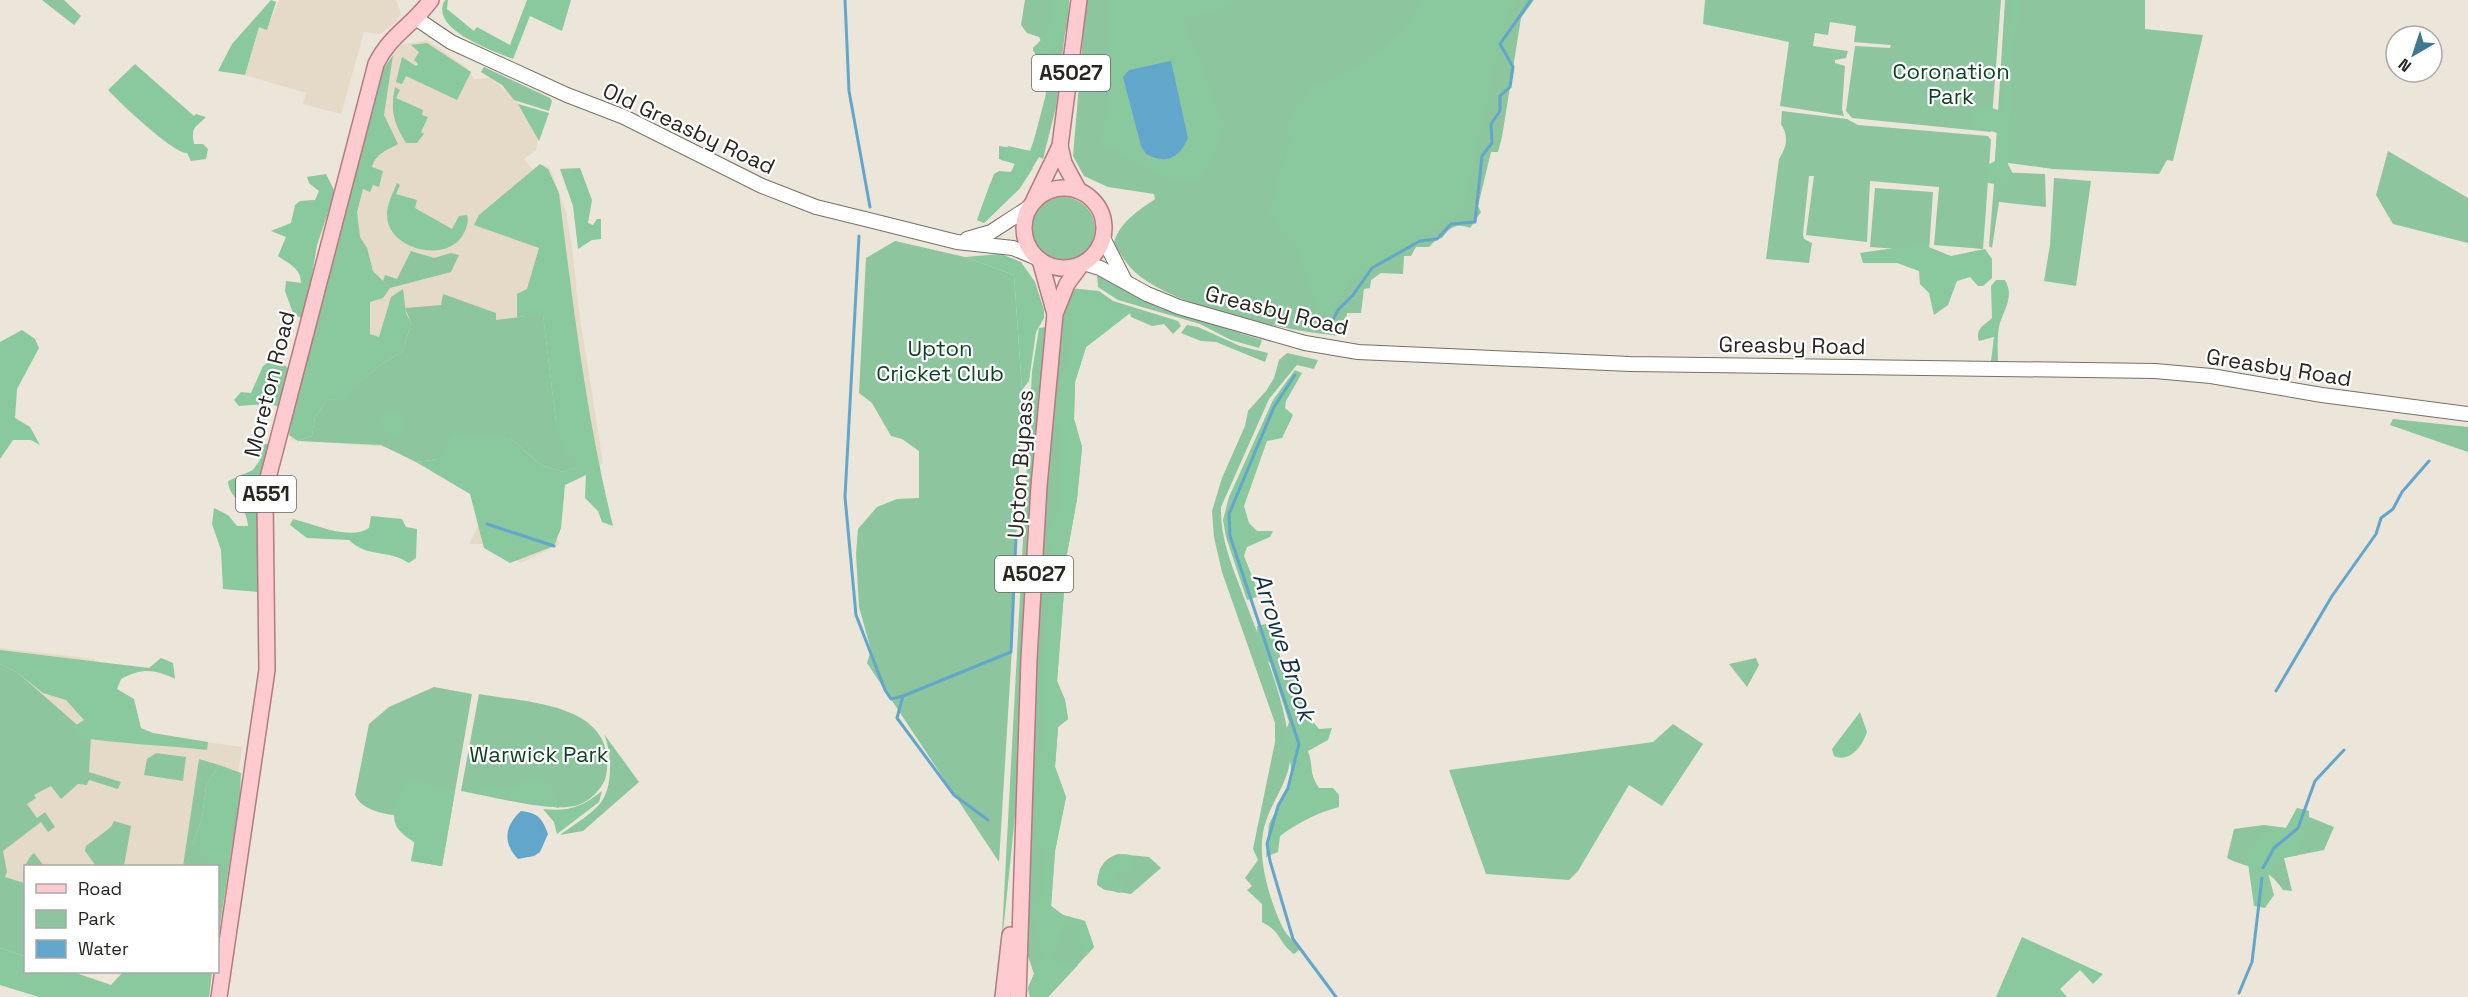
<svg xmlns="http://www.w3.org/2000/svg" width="2468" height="997" font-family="'Space Grotesk',sans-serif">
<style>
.built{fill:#e5dac7}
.green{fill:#8dc59f}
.forest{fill:#8ac89e}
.water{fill:#63a6cb}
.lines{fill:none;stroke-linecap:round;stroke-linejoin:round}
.stream{stroke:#63a6cb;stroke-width:3}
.secondary-casing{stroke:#767065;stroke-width:16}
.primary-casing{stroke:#b37a7f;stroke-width:18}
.secondary{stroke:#fff;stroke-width:14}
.primary{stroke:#fecbd1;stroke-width:15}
.labels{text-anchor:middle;stroke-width:4.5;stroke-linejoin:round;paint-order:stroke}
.shield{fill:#fff;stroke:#686764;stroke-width:1.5}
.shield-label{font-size:21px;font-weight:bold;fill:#282621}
.park-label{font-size:22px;fill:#0f3f24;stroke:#fff}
.street-label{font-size:22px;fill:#282621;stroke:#fff}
.water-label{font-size:24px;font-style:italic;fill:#113040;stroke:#fff}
</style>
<rect width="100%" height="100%" fill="#ece5d9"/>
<!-- built -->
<g class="built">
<polygon points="279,0 396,0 401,13 397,21 380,34 364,32 341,114 303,104 306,93 245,75 259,27 267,29"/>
<polygon points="427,40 466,67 474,79 491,78 516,100 538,138 536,150 524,159 534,171 544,165 550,168 566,212 572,247 579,312 603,463 536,494 560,544 521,563 503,550 484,544 469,544 480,523 472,482 390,447 290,440 338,238 385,65 401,45"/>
<polygon points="0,648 95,659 84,725 242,747 219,903 218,948 218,866 26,866 25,959 0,951"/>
</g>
<!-- green -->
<g class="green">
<polygon points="42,0 64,0 81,16 74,25"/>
<polygon points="1025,0 1069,0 1056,107 1043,159 1039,157 1020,188 984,223 977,220 994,174 999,171 1011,172 1015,164 999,159 999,146 1031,151 1045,98 1050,67 1038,63 1033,48 1041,41 1039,37 1027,33 1021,25"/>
<path d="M1086,0H1534L1521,18L1502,137L1498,152H1491L1478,206L1481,212L1470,228C1457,223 1450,227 1442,238L1437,239L1429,247H1416L1411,256H1404L1403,274L1381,273L1371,280L1370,288L1364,289L1361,313H1347L1346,320H1342L1341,336C1287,331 1174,308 1135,272C1126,264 1119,252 1114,242C1121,221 1138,211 1155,199L1154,194L1108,187L1084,176L1073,156Z"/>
<polygon points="1705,0 2001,0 1991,132 1852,118 1846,111 1855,46 1890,48 1891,45 1854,42 1856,26 1830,22 1828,35 1815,33 1813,46 1848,51 1846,58 1835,60 1835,63 1845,66 1842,109 1844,116 1780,106 1789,42 1703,24"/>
<polygon points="2005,0 2145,0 2145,29 2203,35 2173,161 2167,160 2159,174 2053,169 1995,161"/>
<polygon points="484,67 550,98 552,101 549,111 514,100 502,85 481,72"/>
<path d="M1782,111L1847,119L1858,125L1988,136L1991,140L1983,249L1934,245L1939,187L1870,181L1867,242L1806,235L1814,176H1809L1803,234L1804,239L1812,243L1809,263L1766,259L1779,159C1787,146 1789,137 1781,124Z"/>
<polygon points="2388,151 2468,198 2468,243 2393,224 2376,195"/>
<polygon points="1995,172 2045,174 2046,207 1999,202 1992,248 1989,246"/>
<polygon points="2054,178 2091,181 2076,286 2044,281 2050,245"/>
<polygon points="1875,188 1933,192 1929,251 1870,247"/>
<circle cx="1063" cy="229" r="32"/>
<polygon points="895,241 965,257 1014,275 1022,390 1013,632 999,862 867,663 871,650 859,607 856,554 858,529 877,507 897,499 919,498 919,451 902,439 891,436 872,403 859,393 866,258"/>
<polygon points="411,251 434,258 451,253 459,255 451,272 390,288 383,281 385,275 397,279"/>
<polygon points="1097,273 1159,308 1262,340 1259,348 1231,340 1200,324 1118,300 1098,287"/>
<polygon points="1069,288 1099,291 1113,301 1178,321 1181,326 1173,334 1164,324 1152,326 1131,317 1130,313 1086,347 1075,382 1074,419 1082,447 1077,499 1067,554 1057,681 1065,700 1068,719 1058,727 1055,767 1066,797 1055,851 1051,906 1063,915 1085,921 1094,947 1048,997 1030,997 1028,988 1034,974 1027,953 1026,885 1046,478 1062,313"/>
<path d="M443,294L496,313V320L543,314L556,422L583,465L563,472L541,465L511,439L438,459L416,462L381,445L298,441L312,436L315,417L327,400L345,398C362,378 380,364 403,351L411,323L405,308L441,305Z"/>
<polygon points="1187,325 1198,327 1240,346 1268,353 1265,362 1216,342 1201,341 1181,333"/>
<path d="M1287,353L1318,360L1314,369L1297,365L1269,399L1221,507C1220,535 1230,561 1240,587C1259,640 1286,696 1290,753C1292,776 1273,800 1266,821C1255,852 1268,895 1281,924C1284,933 1294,941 1300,949L1294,954C1277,941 1283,933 1262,922V904L1247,890L1252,886L1245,878L1258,860L1253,849L1275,742V723L1222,572L1214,537L1212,511L1222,478L1245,426L1248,411L1266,391L1274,378L1279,360Z"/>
<polygon points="2393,419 2468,427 2468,452 2390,425"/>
<polygon points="1756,658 1759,665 1747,687 1729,664"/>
<path d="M0,664L18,673L91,737L89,772L121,782L118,789L89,780L87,785L78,784L61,799L51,786L34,795L36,798L27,804L37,818L45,812L55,827L48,832L41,822L3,851L7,872L5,877L24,883C21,872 26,860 34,853L44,866H26L25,956L0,948Z"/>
<path d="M434,687L472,694L442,866L411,861L419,818C399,815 365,816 355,795L369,724L389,707Z"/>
<path d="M479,694C528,703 619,703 606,776C603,789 587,804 574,806C548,812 490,796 461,791Z"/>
<polygon points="1673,724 1703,744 1662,806 1629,785 1578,871 1569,880 1486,874 1449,770 1653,742"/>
<path d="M604,734L639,782L583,831L560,835C572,826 587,817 598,806C614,790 612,753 604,734Z"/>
<polygon points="156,753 186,757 183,781 144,775 147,759"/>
<polygon points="199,759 219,765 206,786 202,818 193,843 214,865 183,866"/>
<path d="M2297,808L2309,811V817L2334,827L2324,850L2284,858L2292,891L2283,890C2266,864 2252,871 2227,858L2234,829L2264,825L2286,828Z"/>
<polygon points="114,821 131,826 124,866 96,866 85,851 86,846 111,827"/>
<path d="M1118,854L1149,857L1161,868L1131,894L1105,890L1097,885C1098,870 1102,859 1118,854Z"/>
</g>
<!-- forest -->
<g class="forest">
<polygon points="271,0 276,2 267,30 259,27 245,75 218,71 232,44"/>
<path d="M445,0H448L447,9L474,31L477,27L510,45L527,0H571L562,31L530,16L513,59C493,51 428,29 445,0Z"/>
<path d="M1055,0H1069L1068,27L1051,55L1033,51V48C1048,35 1051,24 1050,4Z"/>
<polygon points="1107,0 1235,0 1235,3 1184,19 1225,127 1215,153 1197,180 1167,178 1101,143 1111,78"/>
<path d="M1422,0H1518L1507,15L1463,210L1350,282L1327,319L1319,312L1296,247L1268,211L1291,140L1285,125L1311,87C1351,78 1405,38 1422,0Z"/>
<polygon points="2011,0 2022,0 2012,61 2008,164 2013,174 2002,185 1988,183 1985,175 1986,166 1995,161 1997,133 1972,125 1970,115 1975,108 1984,106 1998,110 2003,107"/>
<polygon points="427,43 471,72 457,100 406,76 402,84 396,82 402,57 416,66 418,64 414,60 419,52 411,45"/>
<path d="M393,55L384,115L398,144C387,150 375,154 372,167L383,171L379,187L373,185L370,192L363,189L357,212L360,237L367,248L373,271L390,288L383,298L370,302V334L379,337L391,297L403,289L406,313L411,323L403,351C380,364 362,378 345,399L327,400L315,417L312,436L298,441L289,435L295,396L381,73Z"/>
<path d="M135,64L194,116L196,114L206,117C195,129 191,125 194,144H203L208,149L206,159L191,161L187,153C174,154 119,102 108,90Z"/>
<path d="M395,87L400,90L396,98L423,110L422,115L428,117L421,132L424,134L417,143H406C394,123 390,111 395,87Z"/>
<polygon points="518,104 549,113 539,141"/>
<polygon points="1035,137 1038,140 1039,151 1028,166 1033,168 1020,188 984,223 977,220 990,184 1012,171 1015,163 1001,160 1008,146 1030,151"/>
<path d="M540,164L548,169L559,193C573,305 586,416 613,526L602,522L598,511L585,498L586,475L565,485L561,528L554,546L510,563L484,548L470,494L416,462L438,459L453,435L481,433L511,439L541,465L563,472L582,465L564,452L556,422L543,315L517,317V294L527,289L539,248L474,225L479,215Z"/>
<polygon points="580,168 592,200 588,223 593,225 597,219 601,219 601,239 592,240 578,249 573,206 560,169"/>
<path d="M326,174L335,192L317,245L305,317L301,318L293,313L285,291L286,281L301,283C301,268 289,264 278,256L286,237L271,231L291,223L295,205L300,201L315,200L319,191L309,183L307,177Z"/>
<path d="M397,183L400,185L396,194L417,200L415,208L452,229L459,216L467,215C469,221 467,227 464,233C448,265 386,250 387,214C387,204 393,193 397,183Z"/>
<polygon points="1921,244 1951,256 1985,249 1992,259 1992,278 1983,286 1978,286 1970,277 1957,281 1948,305 1934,315 1929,293 1920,284 1919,271 1897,263 1863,263 1860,253"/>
<polygon points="1001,254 1021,262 1035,282 1044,310 1044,318 1036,332 1029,381 1022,390 1014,275 965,257"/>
<path d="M1996,280H2005C2015,298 2003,310 1999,327C1997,338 1998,350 1998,362L1994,363L1991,361L1994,337L1979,341C1975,328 1985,325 1992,318L1991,286Z"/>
<polygon points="1090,292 1130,313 1086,347 1075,382 1074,419 1082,447 1077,499 1067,554 1057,681 1065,700 1068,719 1058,727 1055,767 1066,797 1055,851 1051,906 1063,915 1085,921 1094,947 1086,956 1081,947 1079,926 1071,923 1058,934 1060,944 1054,952 1053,961 1078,965 1048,997 1030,997 1028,988 1034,974 1033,968 1043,958 1030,909 1042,896 1042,855 1037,834 1033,782 1044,738 1041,674 1052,565 1047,533 1059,505 1060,446 1056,411 1060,383 1069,353 1073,316 1069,307 1075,296"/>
<polygon points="1047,327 1016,806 1001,952 1032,372 1039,328"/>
<polygon points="22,330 35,339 39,348 17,389 15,418 30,427 40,445 31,440 13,440 0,459 0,342"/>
<polygon points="270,361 286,366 290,372 281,407 269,404 239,406 234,400 241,392 251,393 263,366"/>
<polygon points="1295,370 1302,373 1286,401 1285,408 1293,415 1282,438 1267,441 1244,506 1249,523 1257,531 1273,531 1270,537 1247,547 1244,556 1260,596 1247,600 1226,537 1223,520 1229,497 1273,400"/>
<circle cx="394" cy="422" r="13"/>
<path d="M259,444H269L272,449L258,592L223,589L221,550L212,524L214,508L228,515L237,526H248C246,502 228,497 228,481L253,470L260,460L252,450Z"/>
<path d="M371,516L402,519L406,527L417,529L416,558L409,563C388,549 367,558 349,540L307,538L290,525L293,519C315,524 349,541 369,528Z"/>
<path d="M1266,624L1277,644L1285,675L1294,676C1303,695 1305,714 1319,729L1332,728L1328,740L1308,751C1314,768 1308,771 1319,788H1333L1339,795V807C1319,812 1297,823 1280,836L1278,852L1266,857L1269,824L1288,788L1292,771L1284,736L1289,722L1270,663L1258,652L1257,626Z"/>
<path d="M0,650L149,668L161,658L173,663L175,679C154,669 142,668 121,679L117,689L134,699L141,728L153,733L208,742L207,750C162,745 119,744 75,737L73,727L84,720L66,700L43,693L18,673L0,664Z"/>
<path d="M1860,712L1867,732C1862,746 1850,763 1834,756L1832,749Z"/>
<polygon points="219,765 241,773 240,796 218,937 218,866 213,866 193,843 202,818 206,786"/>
<polygon points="536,776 551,787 559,808 476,793 485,787 511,788"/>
<path d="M407,779L455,791L442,866L411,861L415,843C410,839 403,835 399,830C388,817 398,790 407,779Z"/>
<path d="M602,791L599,802L557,834L554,822L543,809C568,812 582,807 602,791Z"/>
<polygon points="2297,808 2309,811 2299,855 2284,858 2268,873 2274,895 2265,908 2254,906 2246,849 2254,846 2261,834 2271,832 2276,827 2286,828"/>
<polygon points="1123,854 1131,855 1133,869 1125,874 1120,868 1115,879 1125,885 1120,893 1115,892 1113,882 1097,885 1100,868 1108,869"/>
<polygon points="2022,937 2103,974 2093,984 2080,970 2060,989 2067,997 1996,997"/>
<polygon points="0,948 25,956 26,972 73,972 111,985 123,972 212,972 209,997 39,997 0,985"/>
</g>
<!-- water -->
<g class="water">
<path d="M1171,61L1188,138C1179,158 1167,165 1146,154L1141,146L1123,77L1129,70Z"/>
<path d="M521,811C538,813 542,818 548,834L540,852L534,856L518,859C502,843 505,825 521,811Z"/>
</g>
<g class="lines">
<!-- stream -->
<g class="stream">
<polyline points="845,0 849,91 870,207"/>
<polyline points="859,236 845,497 856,615 885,690 891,699 903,696"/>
<polyline points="1329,327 1338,310 1353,295 1372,268 1420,241 1437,239 1451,224 1475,222 1482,156 1492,143 1491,124 1500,111 1500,96 1510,87 1513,67 1500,44 1531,0"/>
<polyline points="1295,375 1274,407 1229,514 1230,536 1299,744 1288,788 1278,806 1267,844 1270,861 1293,939 1336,997"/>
<polyline points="487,524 554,546"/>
<polyline points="2276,691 2332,596 2376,534 2381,518 2393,509 2402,492 2429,461"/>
<polyline points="988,820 954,795 897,718 903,696 1011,652 1016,537"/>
<polyline points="2263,868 2274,848 2298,828 2315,781 2344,750"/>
<polyline points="2239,993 2252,962 2262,878"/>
</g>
<defs>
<g id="secondary">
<polyline points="417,19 451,42 567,95 624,117 762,186 816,207 865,219 957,242 1013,248 1037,258"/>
<polyline points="1103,238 1124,279"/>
<polyline points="967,239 991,232 1031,206"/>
<polyline points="1084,263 1100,268 1147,294 1179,307 1305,343 1358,352 1630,364 2155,371 2211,376 2322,395 2468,414"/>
</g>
<g id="primary">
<polyline points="1060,146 1064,163 1079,191"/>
<circle cx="1064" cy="228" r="40"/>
<polyline points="1034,200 1060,146 1079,0"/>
<polyline points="1040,260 1055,314"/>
<path d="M219,997L267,670L265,498L268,478L376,64C390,35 412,26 431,0"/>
<polyline points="1003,997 1010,935"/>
<polyline points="1018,997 1029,659 1039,486 1055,314 1067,284 1081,265"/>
</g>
</defs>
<!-- secondary casing -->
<use href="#secondary" class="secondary-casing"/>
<!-- primary casing -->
<use href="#primary" class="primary-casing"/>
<!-- secondary -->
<use href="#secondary" class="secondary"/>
<!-- primary -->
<use href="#primary" class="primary"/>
</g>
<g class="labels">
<!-- shield labels -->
<g class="shield">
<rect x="1032" y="55" width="78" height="36" rx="4.5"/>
<rect x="236" y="476" width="60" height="36" rx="4.5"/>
<rect x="995" y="556" width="78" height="36" rx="4.5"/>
</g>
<g class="shield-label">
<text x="1071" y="80">A5027</text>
<text x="266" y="501">A551</text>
<text x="1034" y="581">A5027</text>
</g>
<!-- park labels -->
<g class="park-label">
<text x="1951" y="79">Coronation<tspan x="1951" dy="25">Park</tspan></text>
<text x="940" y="356">Upton<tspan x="940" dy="25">Cricket Club</tspan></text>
<text x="539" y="762">Warwick Park</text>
</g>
<!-- street labels -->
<g class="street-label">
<text transform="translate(689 128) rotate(25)" y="8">Old Greasby Road</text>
<text transform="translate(1277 310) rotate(14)" y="8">Greasby Road</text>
<text transform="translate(1792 345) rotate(1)" y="8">Greasby Road</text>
<text transform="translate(2279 367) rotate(9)" y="8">Greasby Road</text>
<text transform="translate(269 384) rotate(-76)" y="8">Moreton Road</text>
<text transform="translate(1020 464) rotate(-86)" y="8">Upton Bypass</text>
</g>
<!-- water labels -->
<g class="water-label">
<text transform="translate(1284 647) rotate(72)" y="8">Arrowe Brook</text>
</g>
</g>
<!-- legend -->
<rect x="24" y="865" width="195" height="108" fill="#ffffff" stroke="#a9a8a6" stroke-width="1.5"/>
<rect x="36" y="884" width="30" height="9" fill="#fecbd1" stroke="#a9a8a6" stroke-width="1.5"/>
<text x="78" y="895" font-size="18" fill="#282621">Road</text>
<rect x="36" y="910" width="30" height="18" fill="#8dc59f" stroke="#a9a8a6" stroke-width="1.5"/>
<text x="78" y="925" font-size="18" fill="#282621">Park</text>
<rect x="36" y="940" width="30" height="18" fill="#63a6cb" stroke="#a9a8a6" stroke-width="1.5"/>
<text x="78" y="955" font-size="18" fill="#282621">Water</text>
<!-- north arrow -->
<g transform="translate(2414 54) rotate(219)"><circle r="28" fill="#ffffff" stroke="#a9a8a6" stroke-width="1.5"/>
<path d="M0-4.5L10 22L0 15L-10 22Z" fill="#3e7790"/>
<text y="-9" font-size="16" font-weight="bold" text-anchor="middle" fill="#282621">N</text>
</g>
</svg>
